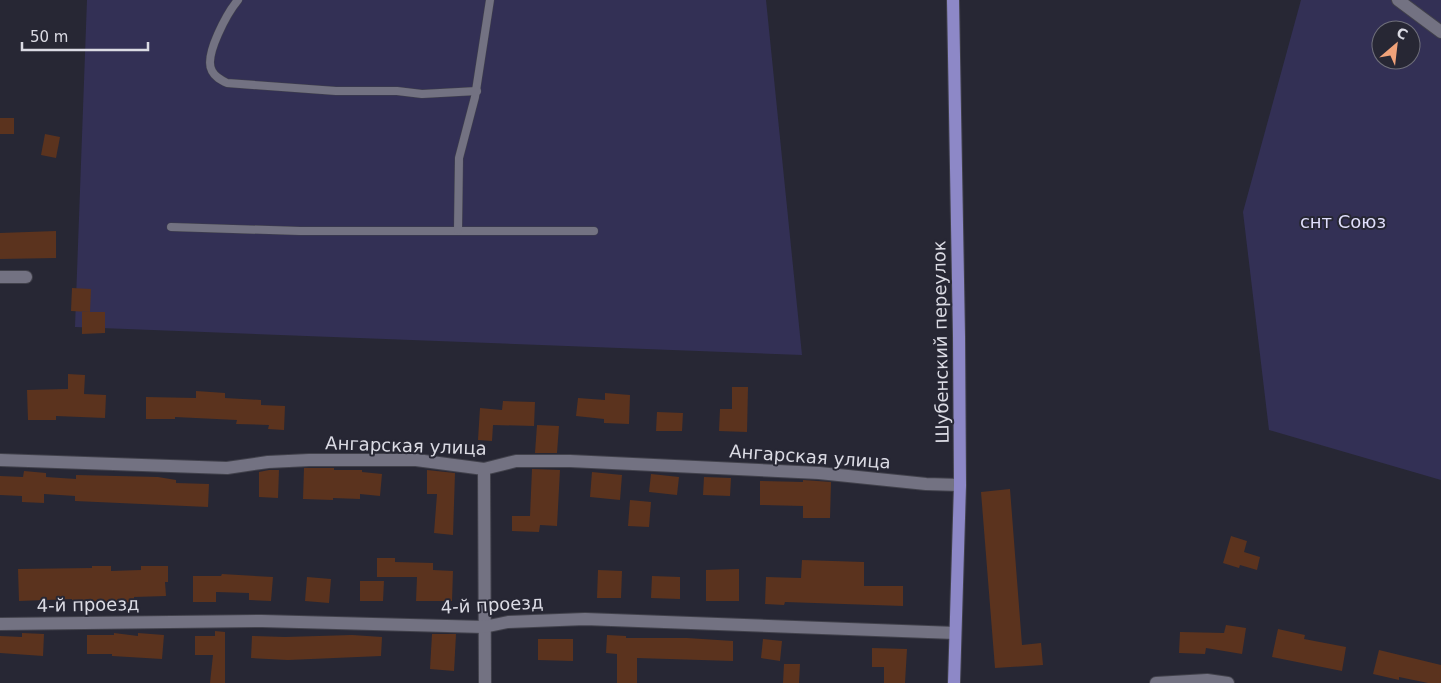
<svg xmlns="http://www.w3.org/2000/svg" width="1441" height="683" font-family="'DejaVu Sans',sans-serif">
<style>
.green{fill:#333055;fill-rule:evenodd}
.building{fill:#5b331e}
.lines{fill:none;stroke-linecap:round;stroke-linejoin:round}
.service-casing{stroke:#41414b;stroke-width:9}
.minor-casing{stroke:#41414b;stroke-width:14}
.primary-casing{stroke:#41414b;stroke-width:14}
.service{stroke:#737282;stroke-width:8}
.minor{stroke:#737282;stroke-width:12}
.primary{stroke:#8d88c7;stroke-width:12}
.labels{text-anchor:middle;stroke-width:4;stroke-linejoin:round;paint-order:stroke}
.park-label{font-size:18px;fill:#dfdefb;stroke:#272734}
.street-label{font-size:18px;fill:#dbdbe4;stroke:#272734}
</style>
<rect width="100%" height="100%" fill="#272734"/>
<!-- green -->
<g class="green">
<polygon points="87,0 766,0 802,355 75,327"/>
<path d="M1301,0H1441V480L1269,430L1243,212ZM1381,30H1411V60H1381Z"/>
</g>
<!-- building -->
<g class="building">
<rect x="0" y="118" width="14" height="16"/>
<polygon points="45,134 60,137 56,158 41,155"/>
<polygon points="56,231 56,258 0,259 0,233"/>
<polygon points="72,288 91,289 90,312 71,311"/>
<polygon points="82,312 105,312 105,333 82,334"/>
<polygon points="68,374 85,375 84,394 106,395 105,418 56,416 56,420 28,420 27,390 68,389"/>
<polygon points="732,387 748,387 747,432 719,431 720,409 732,409"/>
<polygon points="196,391 225,393 225,398 261,400 261,405 285,406 284,430 268,429 269,425 236,424 237,420 175,417 175,419 146,419 146,397 196,398"/>
<polygon points="605,393 630,395 629,424 604,423 604,419 576,416 578,398 605,400"/>
<polygon points="503,401 535,402 534,426 493,425 492,441 478,440 480,408 502,410"/>
<polygon points="657,412 683,413 682,431 656,431"/>
<polygon points="537,425 559,426 557,453 535,453"/>
<polygon points="304,468 334,468 334,470 362,470 362,472 382,474 380,496 360,494 360,499 333,498 333,500 303,499"/>
<polygon points="532,469 560,470 557,526 540,525 539,532 512,531 512,516 530,516"/>
<polygon points="269,470 279,470 278,498 259,497 259,472"/>
<polygon points="427,470 455,473 453,535 434,533 437,494 427,494"/>
<polygon points="24,471 46,473 46,477 76,479 76,475 158,477 176,480 176,483 209,484 208,507 75,501 75,496 44,494 44,503 22,502 22,496 0,495 0,476 23,477"/>
<polygon points="592,472 622,475 620,500 590,497"/>
<polygon points="651,474 679,477 677,495 649,492"/>
<polygon points="704,477 731,478 730,496 703,495"/>
<polygon points="803,480 831,482 830,518 803,518 803,506 760,505 760,481 803,482"/>
<polygon points="1010,489 1022,645 1041,643 1043,665 995,668 981,492"/>
<polygon points="630,500 651,502 649,527 628,526"/>
<polygon points="1231,536 1247,541 1244,552 1260,557 1257,570 1240,565 1239,568 1223,563"/>
<polygon points="377,558 395,558 395,562 433,563 433,570 453,571 452,601 416,601 417,577 377,577"/>
<polygon points="802,560 864,562 864,586 903,586 903,606 785,602 784,605 765,604 766,577 801,578"/>
<polygon points="92,566 111,566 111,571 141,570 141,566 168,566 168,582 165,582 166,596 134,597 134,602 120,603 72,602 72,599 19,601 18,569 92,568"/>
<polygon points="739,569 739,601 706,601 706,570"/>
<polygon points="598,570 622,571 621,598 597,598"/>
<polygon points="222,574 273,577 271,601 249,600 249,593 216,592 216,602 193,602 193,576 221,576"/>
<polygon points="652,576 680,577 680,599 651,598"/>
<polygon points="307,577 331,579 329,603 305,601"/>
<polygon points="360,581 384,581 383,601 360,601"/>
<polygon points="1226,625 1246,628 1242,654 1206,648 1205,654 1179,653 1180,632 1224,633"/>
<polygon points="1278,629 1305,635 1304,639 1346,647 1342,671 1272,657"/>
<polygon points="215,631 225,632 225,683 210,683 213,655 195,655 195,636 215,636"/>
<polygon points="22,633 44,634 43,656 0,653 0,636 22,637"/>
<polygon points="114,633 138,636 138,633 164,635 162,659 112,656 112,654 87,654 87,635 114,635"/>
<polygon points="432,634 456,634 454,671 430,669"/>
<polygon points="352,635 382,637 381,656 288,660 251,658 252,636 285,637"/>
<polygon points="607,635 626,636 626,638 687,638 733,641 733,661 637,658 637,683 617,683 617,654 606,653"/>
<polygon points="538,639 573,639 573,661 538,660"/>
<polygon points="763,639 782,641 780,661 761,658"/>
<polygon points="872,648 907,649 905,683 884,683 884,667 872,667"/>
<polygon points="1379,650 1441,665 1441,683 1428,683 1399,677 1399,680 1373,674"/>
<polygon points="784,664 800,664 799,683 783,683"/>
</g>
<g class="lines">
<defs>
<g id="service">
<path d="M238,0C228,12 203,56 212,71C215,77 221,80 227,83L336,91H397L422,94L477,91"/>
<polyline points="171,227 300,231 594,231"/>
<polyline points="458,230 459,158 475,97 490,0"/>
</g>
<g id="minor">
<polyline points="1398,0 1441,32"/>
<polyline points="0,277 26,277"/>
<polyline points="0,460 227,468 268,462 309,460 416,460 484,469 516,461 570,461 819,473 926,484 960,485"/>
<polyline points="484,469 485,683"/>
<polyline points="0,624 262,621 484,627 508,622 585,619 955,633"/>
<polyline points="1156,683 1207,680 1228,683"/>
</g>
<polyline id="primary" points="953,0 959,336 960,485 954,683"/>
</defs>
<!-- service casing -->
<use href="#service" class="service-casing"/>
<!-- minor casing -->
<use href="#minor" class="minor-casing"/>
<!-- primary casing -->
<use href="#primary" class="primary-casing"/>
<!-- service -->
<use href="#service" class="service"/>
<!-- minor -->
<use href="#minor" class="minor"/>
<!-- primary -->
<use href="#primary" class="primary"/>
</g>
<g class="labels">
<!-- park labels -->
<g class="park-label">
<text x="1343" y="228">снт Союз</text>
</g>
<!-- street labels -->
<g class="street-label">
<text transform="translate(941 342) rotate(-91)" y="6">Шубенский переулок</text>
<text transform="translate(406 446) rotate(2)" y="6">Ангарская улица</text>
<text transform="translate(810 457) rotate(4)" y="6">Ангарская улица</text>
<text transform="translate(88 605) rotate(-1)" y="6">4-й проезд</text>
<text transform="translate(492 605) rotate(-3)" y="6">4-й проезд</text>
</g>
</g>
<!-- north arrow -->
<g transform="translate(1396 45) rotate(28)"><circle r="24" fill="#272734" stroke="#6f6f7a"/>
<path d="M0-4L9 19L0 12L-9 19Z" fill="#f0a27a"/>
<text y="-8" font-size="14" font-weight="bold" text-anchor="middle" fill="#dbdbe4">С</text>
</g>
<!-- scale -->
<path d="M22 42v8h126v-8" fill="none" stroke="#dbdbe4" stroke-width="2.5"/>
<text x="30" y="42" font-size="15" fill="#dbdbe4" stroke="#272734" stroke-width="4" paint-order="stroke">50 m</text>
</svg>
